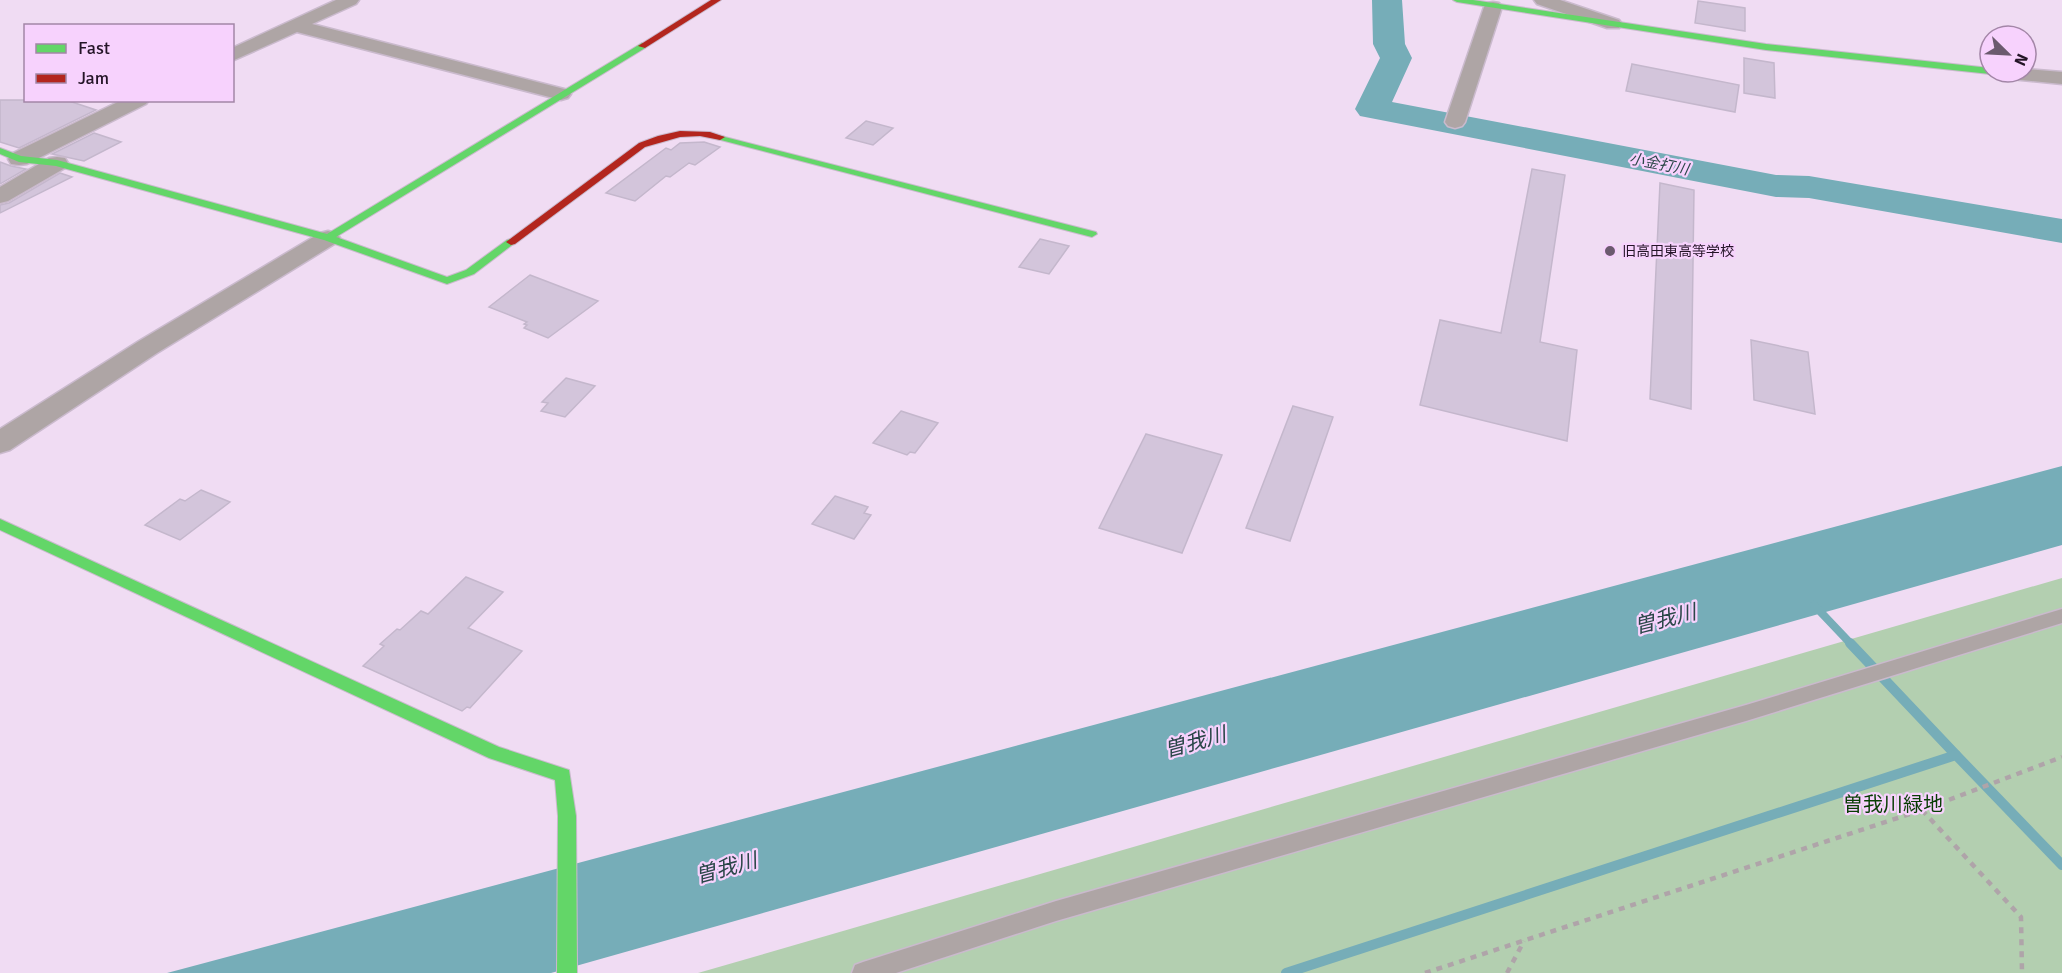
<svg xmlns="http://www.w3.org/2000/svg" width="2062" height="973" font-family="Signika,'Noto Sans JP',sans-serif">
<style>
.green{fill:#b3cfb0}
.water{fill:#76adb8}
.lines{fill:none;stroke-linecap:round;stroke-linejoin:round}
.stream-far1{stroke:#76adb8;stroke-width:8}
.stream{stroke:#76adb8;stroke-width:10}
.river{fill:#76adb8;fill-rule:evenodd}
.building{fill:#d3c5db;stroke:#c4b7cc;stroke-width:1.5}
.lane-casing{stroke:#cabacd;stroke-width:3}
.street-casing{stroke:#cabacd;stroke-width:3}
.fast-casing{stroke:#cabacd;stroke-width:2}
.jam-casing{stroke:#cabacd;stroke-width:2}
.path{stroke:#afa4a9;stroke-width:4.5;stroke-dasharray:6 6;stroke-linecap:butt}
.lane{fill:#aea5a5;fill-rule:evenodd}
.street{fill:#aea5a5;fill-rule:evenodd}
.fast{fill:#63d668;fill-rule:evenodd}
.jam{fill:#b3261e;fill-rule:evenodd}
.poi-dot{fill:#6b5a6e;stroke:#f7d2fd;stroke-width:2}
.labels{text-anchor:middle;stroke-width:4.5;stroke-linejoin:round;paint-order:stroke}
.far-poi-label{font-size:14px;fill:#241427;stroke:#f7d2fd;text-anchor:start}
.far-water-label{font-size:15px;font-style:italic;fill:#2b4749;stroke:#f7d2fd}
.near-park-label{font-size:20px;fill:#083e04;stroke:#f7d2fd}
.near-water-label{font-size:21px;font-style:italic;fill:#2b4749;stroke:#f7d2fd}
</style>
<rect width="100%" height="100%" fill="#f0dcf3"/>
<!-- green -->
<polygon class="green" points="2062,578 2062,973 698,973"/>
<!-- water -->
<polygon class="water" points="2062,466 2062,545 551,973 167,973"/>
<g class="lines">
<!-- stream-far1 -->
<polyline class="stream-far1" points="1814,605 1851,644"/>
<!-- stream -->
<g class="stream">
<polyline points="1850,643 1956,755"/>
<polyline points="1286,973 1956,755 2062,865"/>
</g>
<!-- river -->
<polygon class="river" points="1372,0 1402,0 1405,44 1412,58 1392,102 1776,175 1809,176 2062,219 2062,243 1809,198 1776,197 1360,116 1355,109 1380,58 1373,44"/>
</g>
<!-- building -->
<g class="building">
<polygon points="1698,1 1745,8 1745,31 1695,23"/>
<polygon points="1744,58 1774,63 1775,98 1744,93"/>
<polygon points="1632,64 1739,85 1735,112 1626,91"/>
<polygon points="0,100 66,100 96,110 19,148 0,142"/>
<polygon points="866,121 893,128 873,145 846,138"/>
<polygon points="94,133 121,142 84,161 52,154"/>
<polygon points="704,142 720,147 695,165 689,163 670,177 666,176 635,201 606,193 666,148 671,150 680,143"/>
<polygon points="0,162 11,166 26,169 0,184"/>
<polygon points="1532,169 1565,175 1540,342 1577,350 1567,441 1420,405 1440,320 1501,333"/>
<polygon points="60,173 72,177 0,213 0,205 9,203"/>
<polygon points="1660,183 1694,190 1691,409 1650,399"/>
<polygon points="1040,239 1069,246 1049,274 1019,267"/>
<polygon points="530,275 598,301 548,338 524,328 527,325 524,324 527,322 489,307"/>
<polygon points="1751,340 1808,352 1815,414 1754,400"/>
<polygon points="566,378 595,386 565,417 541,411 548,403 542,402"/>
<polygon points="1293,406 1333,417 1290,541 1246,528"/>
<polygon points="901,411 938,423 915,453 910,452 907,455 873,443"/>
<polygon points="1146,434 1222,455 1182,553 1099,528"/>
<polygon points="201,490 230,502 180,540 145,525 180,499 185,501"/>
<polygon points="835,496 868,507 864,513 871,515 854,539 812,524"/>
<polygon points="466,577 503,592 468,628 522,651 470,708 467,707 462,711 363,666 384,646 380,644 397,629 400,630 421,611 428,614"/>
</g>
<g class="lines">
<defs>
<polygon id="lane" points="2062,609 2062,623 1746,721 1056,921 896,973 852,973 855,965 863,962 1056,901 1746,705"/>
<g id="street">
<polygon points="336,0 359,0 356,4 312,24 568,90 571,94 568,98 561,100 297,32 232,61 232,48"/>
<polygon points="1534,0 1560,0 1619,20 1622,24 1619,28 1607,28 1537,4"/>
<polygon points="1493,2 1499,3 1502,7 1465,122 1462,126 1455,128 1448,126 1445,122 1484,7 1487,3"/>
<polygon points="2026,69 2062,72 2062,84 2000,78 1993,76 1990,72 2026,72"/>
<polygon points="122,100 149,100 146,104 27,164 19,165 11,164 8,159 11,154"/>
<polygon points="57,157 65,158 68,163 65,168 8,201 0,203 0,187 49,158"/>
<polygon points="328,231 336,233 340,238 336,243 157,353 10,450 0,453 0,429 139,341 320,233"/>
</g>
<g id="fast">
<polygon points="1453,0 1473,0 1766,44 1990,68 1990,72 1994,72 1990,74 1766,50 1457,2"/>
<polygon points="642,43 645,44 645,48 336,237 447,277 466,270 507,240 511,239 516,242 474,274 447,284 324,240 56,166 19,162 0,154 0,148 21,156 57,160 327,234"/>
<polygon points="717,135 1096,232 1097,234 1092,237 1088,236 717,139"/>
<polygon points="0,519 499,747 569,770 576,816 577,973 557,973 558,816 555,780 489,758 0,530"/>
</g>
<g id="jam">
<polygon points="711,0 721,0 645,48 638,46"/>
<polygon points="680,131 710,132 725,137 720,140 700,136 680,137 645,147 515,244 511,245 506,242 639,143 658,136"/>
</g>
</defs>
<!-- lane casing -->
<use href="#lane" class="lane-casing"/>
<!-- street casing -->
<use href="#street" class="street-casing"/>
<!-- fast casing -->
<use href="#fast" class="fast-casing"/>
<!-- jam casing -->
<use href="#jam" class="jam-casing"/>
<!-- path -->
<g class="path">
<polyline points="1922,810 2021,917 2022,973"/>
<polyline points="1425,973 1922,810 2062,757"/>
<polyline points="1507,973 1524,941"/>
</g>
<!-- lane -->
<use href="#lane" class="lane"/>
<!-- street -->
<use href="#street" class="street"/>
<!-- fast -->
<use href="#fast" class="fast"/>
<!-- jam -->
<use href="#jam" class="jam"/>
</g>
<!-- markers -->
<circle class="poi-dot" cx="1610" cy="251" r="6"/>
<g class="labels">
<!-- far-poi labels -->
<g class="far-poi-label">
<text x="1622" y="256">旧高田東高等学校</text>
</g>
<!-- far-water labels -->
<g class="far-water-label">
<text transform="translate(1659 164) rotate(11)" y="5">小金打川</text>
</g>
<!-- near-park labels -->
<g class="near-park-label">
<text x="1893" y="811">曽我川緑地</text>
</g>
<!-- near-water labels -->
<g class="near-water-label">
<text transform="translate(1665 619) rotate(-14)" y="7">曽我川</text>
<text transform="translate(1195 742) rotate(-15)" y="7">曽我川</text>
<text transform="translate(726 868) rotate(-15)" y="7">曽我川</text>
</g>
</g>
<!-- legend -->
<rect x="24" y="24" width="210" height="78" fill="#f7d2fd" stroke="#a386a7" stroke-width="1.5"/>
<rect x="36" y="44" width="30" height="9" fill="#63d668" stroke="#a386a7" stroke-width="1.5"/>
<text x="78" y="54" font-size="18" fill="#241427">Fast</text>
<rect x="36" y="74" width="30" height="9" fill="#b3261e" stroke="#a386a7" stroke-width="1.5"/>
<text x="78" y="84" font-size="18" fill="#241427">Jam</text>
<!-- north arrow -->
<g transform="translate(2008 54) rotate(114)"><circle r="28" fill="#f7d2fd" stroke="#a386a7" stroke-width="1.5"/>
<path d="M0-4.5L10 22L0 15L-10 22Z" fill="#6b5a6e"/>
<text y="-9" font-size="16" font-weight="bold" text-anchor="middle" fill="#241427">N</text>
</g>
</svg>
